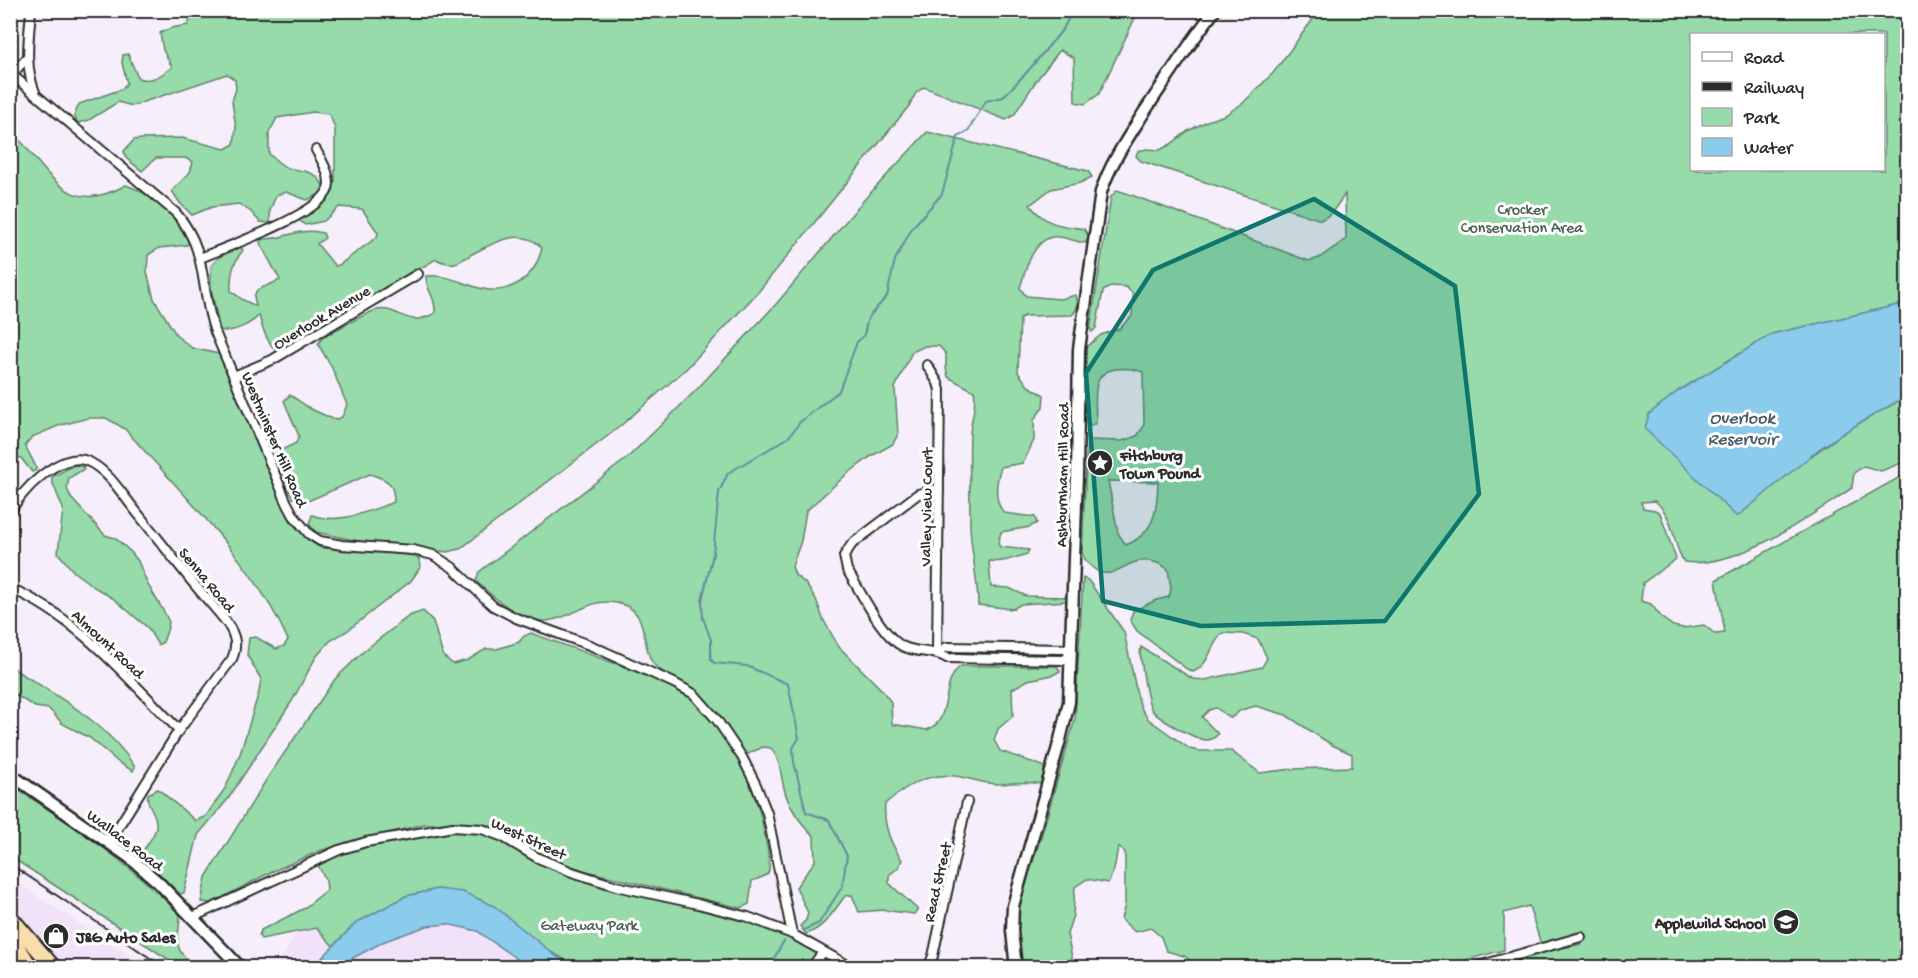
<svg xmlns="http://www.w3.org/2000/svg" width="1918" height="978" font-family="'Gochi Hand',sans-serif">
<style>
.built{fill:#f2e2f9}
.green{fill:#96dba9;stroke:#60836a;stroke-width:1.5;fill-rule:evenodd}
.water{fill:#8bcbec;stroke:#658b9f;stroke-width:1.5}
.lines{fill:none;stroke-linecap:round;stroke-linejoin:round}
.stream{stroke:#658b9f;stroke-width:2}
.street-casing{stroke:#2b2b2b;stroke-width:12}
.secondary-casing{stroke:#2b2b2b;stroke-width:15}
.highway-casing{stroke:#2b2b2b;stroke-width:18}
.street{stroke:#fff;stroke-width:8}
.secondary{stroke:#fff;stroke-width:10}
.highway{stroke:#f9deab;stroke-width:14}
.rail{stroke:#2b2b2b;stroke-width:2}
.marked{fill:#0f766e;fill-opacity:0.2;stroke:#0f766e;stroke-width:4.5;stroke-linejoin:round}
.labels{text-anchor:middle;stroke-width:6;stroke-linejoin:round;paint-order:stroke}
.park-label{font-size:16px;fill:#4b6051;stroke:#fff}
.street-label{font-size:16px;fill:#2b2b2b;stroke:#fff}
.poi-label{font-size:16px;font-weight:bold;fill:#2b2b2b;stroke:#fff;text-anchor:start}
.water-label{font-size:18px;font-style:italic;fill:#485b65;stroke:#fff}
</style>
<rect width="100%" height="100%" fill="#f7eefb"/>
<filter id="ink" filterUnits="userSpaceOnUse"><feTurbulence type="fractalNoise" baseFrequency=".0167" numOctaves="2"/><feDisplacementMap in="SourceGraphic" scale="12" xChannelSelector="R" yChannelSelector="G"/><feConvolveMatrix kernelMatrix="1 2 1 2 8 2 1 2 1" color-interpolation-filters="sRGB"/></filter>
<g filter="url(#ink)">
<!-- built -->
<g class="built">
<polygon points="11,883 17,883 147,967 18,967 11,950"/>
<polygon points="447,924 477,931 528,967 276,968 298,931 317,928 333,946 351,959 385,941 427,926"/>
</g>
<!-- green -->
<g class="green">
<path d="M193,11H1142L1135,18L1099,94L1085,104L1075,102L1074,58L1060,50L1036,81L1014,115L1006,120L924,87L916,93L909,106L759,291L686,369L618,428L460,549L447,552L414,547L363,542L316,532L309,524L312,515C339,525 368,511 394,502C394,482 388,480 370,474L308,501L293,498L276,460V453L296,443L299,436L284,401L290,395L311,409L335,420L342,417L347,405L332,368L318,344L322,338C333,332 366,312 377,310C400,306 406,330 435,313C436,295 426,292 426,276C462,272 483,305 520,282C533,273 538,263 542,248C523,226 493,243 472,254C467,257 460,262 455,263C448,264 442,262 436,259L278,353C267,342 262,330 259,315C252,324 231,334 220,330L211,288V266L219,257L240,247L243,250C233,263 230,275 231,291L243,300L256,306L254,296L257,290L280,280L260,243L261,240C267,238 274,239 280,237C294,233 308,229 323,233L325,238L317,244L335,266L339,265L377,237L378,233L362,209L339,207L324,221L305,225L299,220L331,194L335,182V128L329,114L313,112L277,118L269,133V154C275,159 281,166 288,168C305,172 315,169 324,187L320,194L307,200L286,192L276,195L270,211V223L260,222L251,212L239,204L212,207L192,215L180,203L172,191L190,172L193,162L185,158H156L142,171L126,158L124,151L134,140L142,139L182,138L225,149L234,144L236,128L232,101L236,89L235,80L227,74L132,106L118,102L89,120L78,123L74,116L79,104L122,89L127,83L122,63L123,55L128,54L138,78C151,83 162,75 172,67L163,50L160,33L171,28L188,25Z"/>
<path d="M1319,11H1907V303L1772,334L1678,391L1649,414L1793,469L1851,428L1907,396V461L1881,471L1864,466L1854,473L1852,488C1808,517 1739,569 1684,562C1671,542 1676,519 1655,501L1641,502L1643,508L1655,510L1660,513L1676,559L1643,583L1641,601L1651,604L1662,618L1673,626L1683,628L1704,625L1715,634L1725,633L1716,580L1907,473V967H1487L1529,955L1582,944L1580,934L1541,944L1529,906L1504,913V950L1439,967H1200L1184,956L1166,951L1161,937L1151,928L1135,932L1121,919L1125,905V852L1118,847L1114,870L1108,883L1087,879L1075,887L1073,915L1067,934L1074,967L1022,968L1017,924L1021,897L1041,837L1075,719L1083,578L1088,580L1093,587L1124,632L1137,694L1141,708L1148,719L1190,749L1199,751H1231L1260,773L1292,769L1352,767V754L1332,745L1286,715L1256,706L1241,710L1231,718L1216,708L1209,710L1202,717L1218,734C1215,738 1211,740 1206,740C1195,739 1158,719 1152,710C1145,698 1143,668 1140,654L1141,647L1193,679L1205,680L1262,667L1267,658L1258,639L1243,634L1223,633C1209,645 1211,664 1193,672L1187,669L1137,631L1130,620L1133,611L1156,600L1169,597L1171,589L1168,569C1160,563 1152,560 1141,561C1124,562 1110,583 1093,568C1087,563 1084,559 1082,553L1087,440L1122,441L1137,436L1144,426L1143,372C1128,367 1102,365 1097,384C1094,395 1096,412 1096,423L1091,426L1084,421L1086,347L1101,335L1119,329L1132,316L1133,294L1126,287L1112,286L1103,291L1096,328L1092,332L1090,329L1111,197L1117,190L1126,193L1309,261L1319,258L1346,239L1345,194L1331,214L1321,220L1141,161L1136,156L1138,151L1147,149L1160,150L1171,144L1188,131L1207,121L1225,115L1243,103L1274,72ZM1692,34H1884V170H1692ZM1108,481L1158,482C1157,511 1155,533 1126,545L1118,533Z"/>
<path d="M927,132L1088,171L1092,177L1080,183L1051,189L1030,205C1047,226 1060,225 1084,229L1090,238L1085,243C1076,242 1061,235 1052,237C1032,241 1025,272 1020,288L1026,296L1060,299L1076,295C1078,302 1078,310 1072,315L1025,316L1020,318L1018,372L1028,386L1044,395L1043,407L1034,420V440L1023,463L1001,467C996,482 993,500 1004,513L1035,517L1037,523L1030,527L1001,532L998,543L1000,547L1029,550L1027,554C1015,558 1003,563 989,561L991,587L1009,588L1026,596L1067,597V601L1021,604L1013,609L978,605C978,579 971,553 970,526C970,495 969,463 970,433C971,419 977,405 974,391L948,377L946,368V354L939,346H925L912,352L895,388L898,434L893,444L870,457L846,475L806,511L801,541L792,566L795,575L805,583L816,599L823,619L839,647L881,689L891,702L892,724L927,730C931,728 936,725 939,721C949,705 944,678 961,666H1057L1060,671L1053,675L1028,680L1012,689L1013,716L998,729L994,740L1000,751L1043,766L1046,777L1042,784C1026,780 1012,784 996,784C982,783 969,778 955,776C927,773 905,786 885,804C883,825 890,843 902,860L898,868L889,875V883L918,910L914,914L883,910L859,912L852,895L845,896C835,909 824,929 806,934L800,926L806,920L808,913L796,887L815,861L814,836C801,824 788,806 784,788C779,770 782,763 771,748L763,747L748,754L744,752C727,729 710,698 684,683C674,677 657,672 651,660C642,642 647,613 624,605C592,593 575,619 546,621C523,623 491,596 476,581L479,572L626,459L655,431L697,389L777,303L863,201Z"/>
<path d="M10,133C22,140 28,150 37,161C64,195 84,208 126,185C152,194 177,216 190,240L187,245L159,248L148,255L147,272L154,299L177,336L192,348L219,354L291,522L307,539L321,548L381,550L415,556L419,559L421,566L411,581L347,631L330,641L316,657L292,701L228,799L198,835L184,893L180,894L144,859L142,852C154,835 162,828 151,808C148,802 147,800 148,794L158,789L196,821L206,816L226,787L240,754L259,692L261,679L247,655L249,638L256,637L276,649L284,646L288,640C254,562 181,493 125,429L106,418H88L58,426L32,437L25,445L36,467V470L32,472L21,458L12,455L11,456Z"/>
<polygon points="74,465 83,467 84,469 69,478 67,488 71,498 105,535 115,538 131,552 138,561 148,585 163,610 169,622 167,631 163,642 158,645 148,628 114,599 94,587 74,572 58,553 63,509 52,481 52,477"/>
<path d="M423,611L433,621L443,656L453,664L468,660L486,649H497L519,642L524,636L531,633C561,644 591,655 622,666C641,673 663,679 681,690C720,713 757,788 764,832C766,841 772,866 768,873C765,877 757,879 752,881L749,904L741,908L586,871L549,858L511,835L487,825L458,823L424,824L322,850L269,873L212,903L201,902L206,877L268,777L335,679L365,650L409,616Z"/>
<path d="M10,649L11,664L17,671C60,698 107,723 135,767L133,771L119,763L90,738L63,724L49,709L35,707L11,692Z"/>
<path d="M10,785C72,823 130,863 180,915C179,943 170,948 197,967H180L11,857Z"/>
<polygon points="453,827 482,829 572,872 748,917 823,952 811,967 578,967 438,889 406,896 356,923 333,946 317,928 261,939 259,936 261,930 303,909 327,890 326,881 318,865 321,862 340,854 339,850"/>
</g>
<!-- water -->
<g class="water">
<polygon points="1907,303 1907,396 1851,428 1819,449 1737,517 1645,429 1649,414 1678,391 1772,334"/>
<polygon points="438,889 463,892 494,906 556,956 578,967 528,967 477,931 447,924 427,926 385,941 351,959 341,967 313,967 356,923 406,896"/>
</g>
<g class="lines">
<!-- stream -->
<g class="stream">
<polyline points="804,930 819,923 842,887 847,856 829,820 806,812 794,762 793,748 799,738 788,684 747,666 714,663 711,659 711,640 703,618 702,600 713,554 719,492 728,473 788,438 800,422 839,391 857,342 864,335 868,318 887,296 895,260 912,228 942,194 958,137 968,131 986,101 1003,97 1028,71 1063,29 1073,10"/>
<polyline points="773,960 784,941"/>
</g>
<defs>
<g id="street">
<path d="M31,10C29,38 24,66 35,92"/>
<path d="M10,73L176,213C209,251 199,287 215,332L287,503L294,516L309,534L320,541L342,545L413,550L433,555L452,567L493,606L516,618L592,646L674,683L694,694L717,720L742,757L756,785L767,813L792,934"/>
<polyline points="12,74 28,57"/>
<path d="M200,258C226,247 321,214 328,189C332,176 322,161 316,150"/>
<polyline points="927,365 938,383 940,390 937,652"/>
<polyline points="234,376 272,360 418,274"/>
<path d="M10,514C18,492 62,450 87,461C107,469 122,494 135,510C152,531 169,553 186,574C199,591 214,606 227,623C235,635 238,645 232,659L179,730L109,842"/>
<path d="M10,588C79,618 127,678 179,730"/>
<path d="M937,652L947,647L1065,649L1071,654L1064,660L947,658C932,649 917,654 902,646C882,636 860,590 847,570L844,556L852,544L918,494L939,489"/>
<polyline points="193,917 339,850 366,842 453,827 482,829 503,837 538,858 572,872 616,886 698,904 748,917 792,934 853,968"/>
<polyline points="811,968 823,952"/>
<polyline points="928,968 933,956 967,802"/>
<polyline points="1471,968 1581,937"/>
</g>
<g id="secondary">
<polyline points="10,774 129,857 158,882 241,968"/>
<path d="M1016,968L1012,931L1013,906L1060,740L1069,702L1077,475L1079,349L1101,192C1110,164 1127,139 1143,114C1166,79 1189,44 1215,10"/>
</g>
<g id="highway">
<polyline points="10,917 54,968"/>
<polyline points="10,934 31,968"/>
</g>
</defs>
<!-- street casing -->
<use href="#street" class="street-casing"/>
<!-- secondary casing -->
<use href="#secondary" class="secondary-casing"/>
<!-- highway casing -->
<use href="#highway" class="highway-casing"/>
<!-- street -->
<use href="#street" class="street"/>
<!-- secondary -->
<use href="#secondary" class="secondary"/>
<!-- highway -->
<use href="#highway" class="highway"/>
<!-- rail -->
<polyline class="rail" points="10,864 165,968"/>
</g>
</g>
<!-- marked area -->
<path class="marked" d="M1314,199L1455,286L1479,494L1385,621L1201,626L1103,601L1086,373L1153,270Z"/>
<!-- icons -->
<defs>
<symbol id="sight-disc" viewBox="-11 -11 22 22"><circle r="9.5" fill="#2b2b2b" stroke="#fff"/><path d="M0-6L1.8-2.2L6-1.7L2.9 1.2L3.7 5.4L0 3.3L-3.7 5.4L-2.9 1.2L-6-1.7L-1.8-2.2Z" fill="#fff"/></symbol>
<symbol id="school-disc" viewBox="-11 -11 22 22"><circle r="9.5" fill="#2b2b2b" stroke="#fff"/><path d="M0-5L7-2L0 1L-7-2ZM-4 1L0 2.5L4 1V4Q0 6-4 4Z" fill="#fff"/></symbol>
<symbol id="shop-disc" viewBox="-11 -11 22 22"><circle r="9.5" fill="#2b2b2b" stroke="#fff"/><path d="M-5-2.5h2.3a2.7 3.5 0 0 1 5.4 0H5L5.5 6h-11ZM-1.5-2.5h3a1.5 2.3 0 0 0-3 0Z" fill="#fff"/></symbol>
</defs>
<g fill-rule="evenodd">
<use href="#sight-disc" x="1085" y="448" width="30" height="30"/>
<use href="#school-disc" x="1771" y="907" width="30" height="30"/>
<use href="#shop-disc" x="41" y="921" width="30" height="30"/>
</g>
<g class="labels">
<!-- park labels -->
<g class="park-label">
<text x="1522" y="214">Crocker<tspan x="1522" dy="18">Conservation Area</tspan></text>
<text x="589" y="930">Gateway Park</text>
</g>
<!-- street labels -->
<g class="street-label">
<text transform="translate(321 316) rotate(-31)" y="6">Overlook Avenue</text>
<text transform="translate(276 439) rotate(67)" y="6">Westminster Hill Road</text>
<text transform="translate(1061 475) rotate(-89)" y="6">Ashburnham Hill Road</text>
<text transform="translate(925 507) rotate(-89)" y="6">Valley View Court</text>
<text transform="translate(208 579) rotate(50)" y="6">Senna Road</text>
<text transform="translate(109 643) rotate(43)" y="6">Almount Road</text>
<text transform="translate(529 837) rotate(25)" y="6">West Street</text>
<text transform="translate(126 839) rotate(37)" y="6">Wallace Road</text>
<text transform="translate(936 882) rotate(-77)" y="6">Read Street</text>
</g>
<!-- poi labels -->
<g class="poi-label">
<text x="1120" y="460">Fitchburg<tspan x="1120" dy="18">Town Pound</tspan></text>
<text x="1766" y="928" text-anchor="end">Applewild School</text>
<text x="76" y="942">J&amp;G Auto Sales</text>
</g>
<!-- water labels -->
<g class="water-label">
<text x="1742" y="423">Overlook<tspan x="1742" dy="21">Reservoir</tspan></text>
</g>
</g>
<!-- margin -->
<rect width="1918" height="978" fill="none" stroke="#fff" stroke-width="36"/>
<rect x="18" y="18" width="1882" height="942" fill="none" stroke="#2b2b2b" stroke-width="2" filter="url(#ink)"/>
<!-- legend -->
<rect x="1690" y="33" width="195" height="138" fill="#ffffff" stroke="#aaaaaa" stroke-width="1.5"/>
<rect x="1702" y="52" width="30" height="9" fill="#ffffff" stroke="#aaaaaa" stroke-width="1.5"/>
<text x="1744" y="63" font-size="18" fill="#2b2b2b">Road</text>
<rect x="1702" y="82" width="30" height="9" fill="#2b2b2b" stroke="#aaaaaa" stroke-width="1.5"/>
<text x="1744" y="93" font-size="18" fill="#2b2b2b">Railway</text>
<rect x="1702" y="108" width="30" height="18" fill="#96dba9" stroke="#aaaaaa" stroke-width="1.5"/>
<text x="1744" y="123" font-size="18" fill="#2b2b2b">Park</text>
<rect x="1702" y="138" width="30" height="18" fill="#8bcbec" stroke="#aaaaaa" stroke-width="1.5"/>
<text x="1744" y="153" font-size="18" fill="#2b2b2b">Water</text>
</svg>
